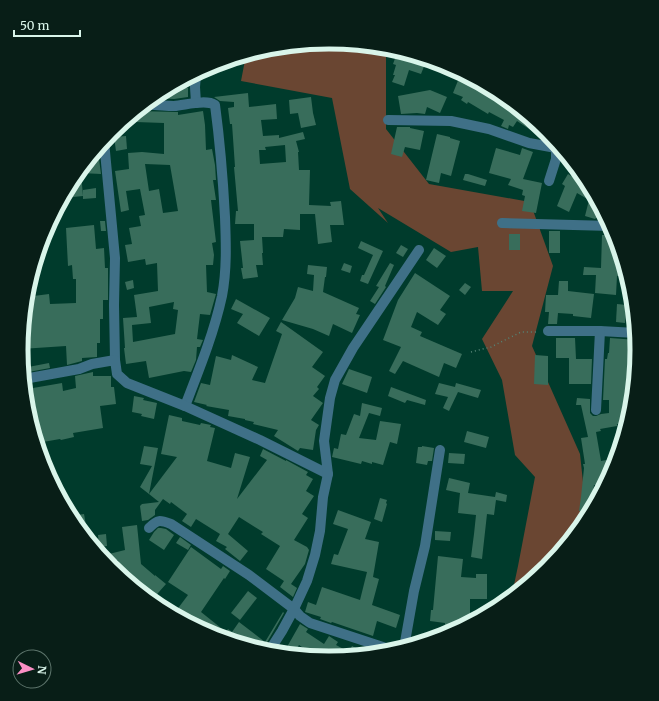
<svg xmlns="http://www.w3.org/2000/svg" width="659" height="701" font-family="Merriweather,serif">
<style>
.green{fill:#6a4632}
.building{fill:#386d5b;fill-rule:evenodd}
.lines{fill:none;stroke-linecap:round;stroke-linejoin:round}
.path{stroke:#558476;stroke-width:1.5;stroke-dasharray:1 3;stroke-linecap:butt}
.minor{stroke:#3f7087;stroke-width:10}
.rim{fill:none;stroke:#d9f5ea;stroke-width:5}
</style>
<rect width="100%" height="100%" fill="#003b2c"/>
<!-- green -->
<polygon class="green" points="330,42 386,48 386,129 429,184 530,202 553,266 532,346 580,454 586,510 591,512 586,522 547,569 511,599 518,566 535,477 515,455 502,380 482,339 513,291 482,291 478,247 451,252 378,208 388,223 350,189 332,98 241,81 246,55 270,48"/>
<!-- building -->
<g class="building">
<polygon points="398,50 427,59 421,74 409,70 404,86 392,82 395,75 393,75 396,65 393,64"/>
<polygon points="461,73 501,94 522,111 520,115 533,124 535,122 548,133 552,138 551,140 543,139 543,138 517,121 513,127 509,125 508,129 501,126 504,120 489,112 488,114 468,102 467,104 461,100 463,97 453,93"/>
<polygon points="187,78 186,88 188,88 188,97 174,99 153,98 158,94"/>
<polygon points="430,90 447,97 440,113 427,107 425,114 417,113 401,114 398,96"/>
<path d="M248,93L249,107L276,104L277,119L261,120L263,136L279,135V138L303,132L305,139L296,141L299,152H298L299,170H310L309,205L331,206L330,202L341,201L344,225H330L332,242L318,244L315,214H300V230L284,229L283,237H262L263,253H262L263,265H256L258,277L243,279L241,268H243L240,241L254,240V224H235L236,211H238L234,167H235L233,138L232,124H230L228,108L234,107V102L220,101L214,97ZM285,145L286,162L260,164L259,150H266L265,147Z"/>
<polygon points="311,97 313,113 316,125 301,128 298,113 290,114 289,100"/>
<path d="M137,111L178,112V115L203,111L205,125L206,150L212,149L215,165L216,180H213L216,200H211L216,242L212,243L214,255L213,265H206L207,292L216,294L210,315L200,314L197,339L203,340L200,347H197L196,360L191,372L184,371L149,378L146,361L126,364L124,348H125L123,318L137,317L134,295L158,291L157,263L146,265L145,259L128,262L125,245L132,244L129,228L141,226L139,216L145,215L140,189L126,191L129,210L121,212L115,171L129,169L128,153L142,152L164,154V123L136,122ZM145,164L170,165L178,211L163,213L159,189L149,191ZM174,302L173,309L178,310L175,334L133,342L132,325L151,323L149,307Z"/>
<polygon points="397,127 410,127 410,128 424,131 420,150 405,147 402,157 391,154"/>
<polygon points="437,134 450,137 450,138 460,141 451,176 441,173 439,183 426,180"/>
<polygon points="126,136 127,149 116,151 114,137"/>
<polygon points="496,148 520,155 522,148 533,152 523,179 542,183 536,213 522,211 525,196 522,195 523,190 508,185 511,179 489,173"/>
<polygon points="98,151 101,174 81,173 83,196 63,198 73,179 96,152"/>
<polygon points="465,174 468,174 487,180 485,186 463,180"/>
<polygon points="568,174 591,188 601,207 595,204 594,205 599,206 598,210 603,210 608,219 596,218 595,219 585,216 589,200 577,193 569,212 557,206 565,186 562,184"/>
<polygon points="96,188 96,198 83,199 83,190"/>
<polygon points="100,221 105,221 106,231 101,231"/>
<polygon points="94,225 96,249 104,248 105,268 108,268 108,300 103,300 103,319 100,319 100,343 97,343 97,357 82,358 82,361 67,365 66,346 21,349 26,297 49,294 50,304 76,303 76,279 73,279 72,265 68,266 66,228"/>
<rect x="549" y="231" width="11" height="22"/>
<rect x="509" y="234" width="11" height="16"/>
<polygon points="602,235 615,235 628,276 617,276 616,295 595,293 596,275 583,275 584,267 601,268"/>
<polygon points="361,241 383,251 368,284 360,281 362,275 364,275 373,255 358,248"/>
<polygon points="401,245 408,249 403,257 396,253"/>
<polygon points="434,248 446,256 437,268 426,260"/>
<polygon points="344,263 352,266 350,273 341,270"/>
<polygon points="390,263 394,265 385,286 386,287 375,304 370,301 379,287 376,286"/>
<polygon points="308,265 327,267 326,277 325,277 323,292 359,308 356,314 360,315 352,333 333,324 329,336 313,329 282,320 295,298 298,287 313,291 314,275 307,274"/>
<polygon points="415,273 450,296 440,310 446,314 438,325 417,312 411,327 422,332 420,336 462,354 456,368 444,363 439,377 403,361 395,374 389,371 401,347 383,340 398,300"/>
<polygon points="133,280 134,288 127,290 125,282"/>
<polygon points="559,281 568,281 568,291 594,294 591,318 573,316 573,314 558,313 557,324 548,324 549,312 545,312 546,295 558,295"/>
<polygon points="465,283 471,287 465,295 459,290"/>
<polygon points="236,299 270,318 259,336 237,323 243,314 231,309"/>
<polygon points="617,304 627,305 625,323 616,322"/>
<polygon points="281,322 323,352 312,367 325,376 317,387 319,389 313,396 323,403 311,420 319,425 316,430 313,450 300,448 298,451 274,436 278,430 253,424 254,422 245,420 245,419 228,416 229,410 206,406 207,405 194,402 201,383 210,385 216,356 231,360 232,355 258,367 252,380 265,383 282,334 276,331"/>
<polygon points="556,338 575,338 576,359 592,359 591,384 569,384 569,358 556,358"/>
<polygon points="610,338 637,340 638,351 632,411 628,424 617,424 617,426 600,429 601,431 596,432 601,461 618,458 614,469 605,486 594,485 592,498 598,499 591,513 579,511 581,497 584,468 583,464 585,464 581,438 588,437 581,405 576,405 577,398 590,399 590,413 593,416 596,416 601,414 609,413 609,400 603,400 605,359 607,359 608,353 609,353"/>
<polygon points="535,355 548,356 548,385 534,384"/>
<polygon points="49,363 50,368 23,373 23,368"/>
<polygon points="349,369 372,377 367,393 342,384"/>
<polygon points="93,372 93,376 111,376 111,387 114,387 116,404 100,406 103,428 73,433 74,437 61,440 60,439 43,442 43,441 36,442 28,414 34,413 32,399 26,400 24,385 32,384 33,388 62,383 63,391 76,388 75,376"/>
<polygon points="439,383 455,387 456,383 481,390 478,398 458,392 449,411 443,408 448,397 435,394"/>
<polygon points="391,387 426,400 425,405 407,400 405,403 388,396"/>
<polygon points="134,396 144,398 143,400 157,403 154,419 141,416 142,414 132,412"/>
<polygon points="362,403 382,408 380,416 369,413 359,438 376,440 380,421 401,424 397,444 390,442 383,465 372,462 372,464 362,461 361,464 332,457 334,448 338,449 341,434 346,435 354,414 360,416"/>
<polygon points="169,415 182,418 182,421 200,425 201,423 211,425 210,427 215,428 207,461 231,468 235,453 250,457 237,499 267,460 260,456 263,449 286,461 286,460 308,472 306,475 313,479 306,491 314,496 302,514 308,518 294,540 307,547 309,550 305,564 291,584 297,588 293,597 280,587 284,581 266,569 280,546 261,534 263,532 239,517 228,534 248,551 240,561 225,549 227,547 216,541 220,534 196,519 191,527 182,521 187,514 171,502 170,504 163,499 155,510 155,515 148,520 142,521 140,506 142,504 159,502 149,494 177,457 161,454"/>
<polygon points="467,431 489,437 486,448 464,442"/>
<polygon points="144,446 158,448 149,494 140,487 152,466 140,464"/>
<polygon points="422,446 434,448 432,461 428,461 427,465 416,463 418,447 422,447"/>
<polygon points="449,453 465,454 464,464 448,463"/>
<polygon points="449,478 470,483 468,493 495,497 496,492 507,495 506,502 496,500 494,515 487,514 482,559 471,557 474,534 476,515 458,513 460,493 446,490"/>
<polygon points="380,498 387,500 386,503 387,504 382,522 374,519"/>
<polygon points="338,510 371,522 365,539 379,542 373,577 379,579 372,605 400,615 396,628 377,621 373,636 332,622 331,623 320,619 321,617 305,612 308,602 316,605 322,587 360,600 367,572 331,564 334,554 338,555 348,529 333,524"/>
<polygon points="84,514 89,542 73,522 70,516"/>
<polygon points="137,525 141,564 155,576 155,575 166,584 151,601 122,577 118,560 111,562 109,554 125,550 122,527"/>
<polygon points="158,528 161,528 166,529 174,535 164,550 149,540 154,532"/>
<polygon points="435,531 451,532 450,541 435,540"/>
<polygon points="106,534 107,546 99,547 98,535"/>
<polygon points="180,537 191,545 188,550 176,543"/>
<polygon points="191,547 221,569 223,566 230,571 225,579 224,578 201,612 226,632 228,629 232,632 239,622 265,642 283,612 284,613 262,651 260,650 260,649 245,638 241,644 211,635 173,615 188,595 168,582"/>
<polygon points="438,556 463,559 461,577 476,578 476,574 487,574 487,599 470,599 470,613 487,614 447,636 444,637 445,623 430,621 431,610 433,610"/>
<polygon points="248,591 257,598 240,620 231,613"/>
<polygon points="300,624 308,629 306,632 324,644 329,636 338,642 336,645 349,652 352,646 369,655 329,659 318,658 299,645 293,655 283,654"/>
</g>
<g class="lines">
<!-- path -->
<polyline class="path" points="471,352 491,347 521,332 538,332"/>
<!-- minor -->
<g class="minor">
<polyline points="196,74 195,87 196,103"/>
<path d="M145,104C155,105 165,106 174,106C186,105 206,99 215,105C220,142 223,179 225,217C226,243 227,270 222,296C214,333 199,370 185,406"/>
<polyline points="388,120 451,121 489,129 529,143 556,148"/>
<polyline points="104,141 115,258 114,305 115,360"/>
<polyline points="549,181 556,159 556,148 558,145"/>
<polyline points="502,223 611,226"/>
<polyline points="548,331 600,331 636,333"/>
<polyline points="24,379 79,369 92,364 115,360 117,374 127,383 185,406 260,440 328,474"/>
<polyline points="596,410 600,331"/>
<path d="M149,528C158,519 160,520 171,524L249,575L294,609L300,616L310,623L395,651L402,648L405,642L414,591L425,546L440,450"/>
<polyline points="268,653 282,631 294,609 307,581 315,555 320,531 323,497 328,474 324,441 330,398 335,380 353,348 419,250"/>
</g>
</g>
<!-- crop -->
<path d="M0 0H659V701H0ZM28 350a301 301 0 1 1 602 0a301 301 0 1 1-602 0Z" fill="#081e17" fill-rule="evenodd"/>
<path class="rim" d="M28 350a301 301 0 1 1 602 0a301 301 0 1 1-602 0Z"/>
<!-- north arrow -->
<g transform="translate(32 669) rotate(95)"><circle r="19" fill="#081e17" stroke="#5c746b"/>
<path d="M0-3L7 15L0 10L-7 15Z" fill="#fb8fc5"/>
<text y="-6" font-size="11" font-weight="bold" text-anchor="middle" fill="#d9f5ea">N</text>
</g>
<!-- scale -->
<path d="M14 30v6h66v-6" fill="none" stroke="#d9f5ea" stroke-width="2"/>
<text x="20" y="30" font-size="12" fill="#d9f5ea" stroke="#081e17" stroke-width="3" paint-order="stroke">50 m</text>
</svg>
